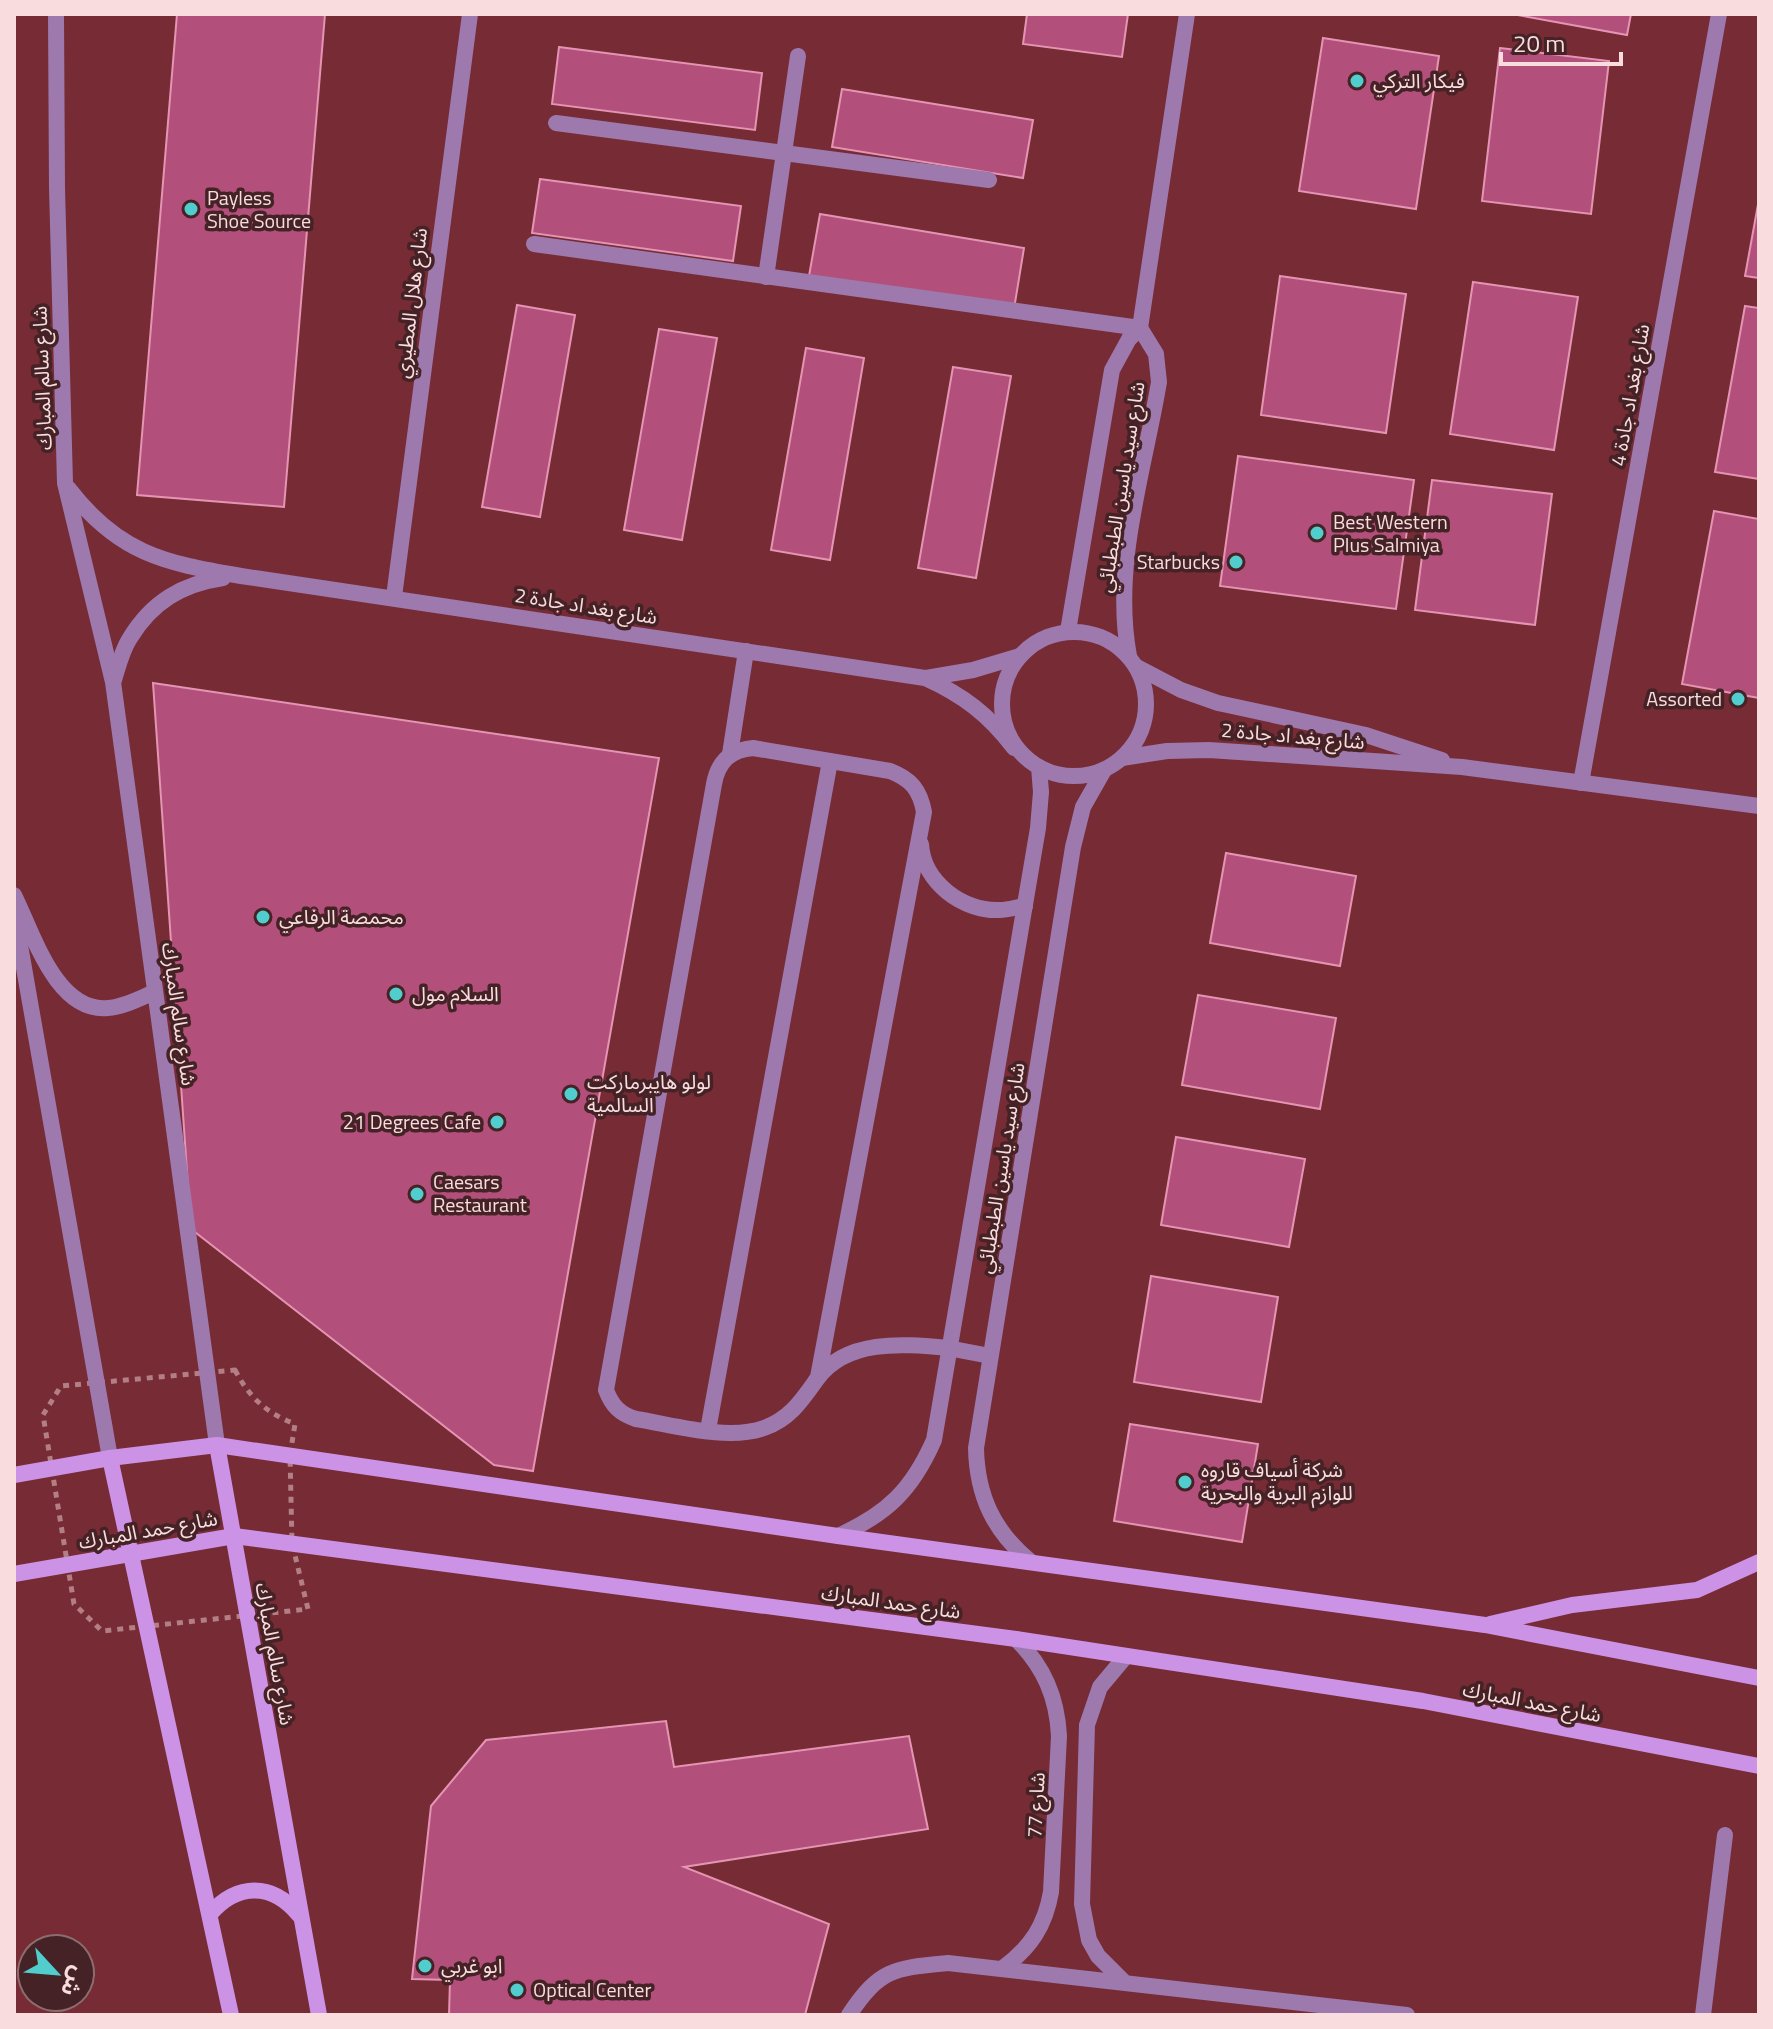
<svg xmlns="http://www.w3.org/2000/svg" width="1773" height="2029" font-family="'Titillium Web','Noto Sans Arabic',sans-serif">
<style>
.building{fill:#b2507b;stroke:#e594b3;stroke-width:2}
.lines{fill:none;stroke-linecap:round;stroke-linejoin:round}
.path{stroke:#b37e84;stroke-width:5;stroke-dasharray:6 6;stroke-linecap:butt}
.service{stroke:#9d79ae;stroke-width:16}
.minor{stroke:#9d79ae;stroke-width:16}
.tertiary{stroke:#9d79ae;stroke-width:16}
.secondary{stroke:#cc92e6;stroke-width:16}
.poi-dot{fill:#52cdcd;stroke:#442225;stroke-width:3}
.labels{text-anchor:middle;stroke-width:7;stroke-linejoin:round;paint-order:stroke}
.poi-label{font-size:20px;fill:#f9ddde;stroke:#442225;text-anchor:start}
.street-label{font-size:20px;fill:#f9ddde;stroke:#442225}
</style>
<rect width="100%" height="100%" fill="#762b35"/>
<!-- building -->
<g class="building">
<polygon points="177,14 325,14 284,507 137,495"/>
<polygon points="1027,14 1128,14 1122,57 1023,44"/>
<polygon points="1512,14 1631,14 1627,35"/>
<polygon points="1323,38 1439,56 1416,209 1299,191"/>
<polygon points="559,47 762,73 755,130 552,104"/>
<polygon points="1500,48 1609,61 1591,214 1482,201"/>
<polygon points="842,89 1033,120 1023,178 832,147"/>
<polygon points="540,179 741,206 733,261 532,233"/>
<polygon points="1759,199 1759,278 1745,276"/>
<polygon points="820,214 1024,248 1014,309 809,276"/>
<polygon points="1280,276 1406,294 1386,433 1261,415"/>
<polygon points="1473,282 1578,297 1554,450 1450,434"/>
<polygon points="517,305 575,315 540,517 482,507"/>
<polygon points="1745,306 1759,308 1759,479 1715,472"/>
<polygon points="659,329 717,338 682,540 624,530"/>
<polygon points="806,348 864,358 830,560 771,550"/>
<polygon points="953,367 1011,376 976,578 918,568"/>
<polygon points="1238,456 1414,480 1396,609 1220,586"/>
<polygon points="1432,480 1552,494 1535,625 1415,610"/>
<polygon points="1714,511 1759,519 1759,698 1682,684"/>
<polygon points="153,683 659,758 533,1471 494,1465 191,1229"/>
<polygon points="1226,853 1356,876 1340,966 1210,943"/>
<polygon points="1198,995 1336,1018 1320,1109 1182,1085"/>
<polygon points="1176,1137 1305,1159 1289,1247 1161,1225"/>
<polygon points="1151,1276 1278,1297 1261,1402 1134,1382"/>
<polygon points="1130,1424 1258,1444 1242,1542 1114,1521"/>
<polygon points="666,1721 674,1767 909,1736 928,1829 684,1867 829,1924 805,2015 449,2015 450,1980 412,1979 431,1806 486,1740"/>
</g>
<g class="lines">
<!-- path -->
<path class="path" d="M235,1370C249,1397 266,1413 295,1424L290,1455L292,1543L308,1609L102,1631L74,1604L43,1415L61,1386Z"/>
<!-- service -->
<g class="service">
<polyline points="556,123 989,180"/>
<polyline points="534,244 1140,328"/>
<polyline points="766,277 798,56"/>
<polyline points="730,754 746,651"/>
<path d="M921,844C923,882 963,912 1000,910C1008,910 1017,907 1025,906"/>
<path d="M818,1377L924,812C920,790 911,779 890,771L753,748C730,750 718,762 714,784L606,1390C612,1406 620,1414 636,1419C674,1425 728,1441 764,1428C790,1419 802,1400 817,1379C847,1338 904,1344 948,1348"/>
<polyline points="708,1430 830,761"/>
<polyline points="1703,2015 1725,1835"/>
</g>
<!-- minor -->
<g class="minor">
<polyline points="394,597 470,14"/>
<polyline points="1581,783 1719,14"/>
<path d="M1003,1968C1031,1947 1045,1926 1051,1892L1059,1736C1057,1697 1044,1667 1016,1639"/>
<polyline points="1123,1981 1098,1956 1089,1940 1082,1904 1087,1725 1100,1687 1126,1656"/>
<path d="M849,2015C880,1968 895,1968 948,1963L1407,2015"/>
</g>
<!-- tertiary -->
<g class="tertiary">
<polyline points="56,14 57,188 65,483 113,682 217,1445"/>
<path d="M68,488C118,553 163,563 241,576L925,678C963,695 989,715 1014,748"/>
<polyline points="1068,631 1112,370 1129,339 1140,328 1187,14"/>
<circle cx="1074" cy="704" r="72"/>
<path d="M1129,656C1112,565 1144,472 1159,382L1156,354L1140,328"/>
<polyline points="1137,667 1181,690 1218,703 1366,735 1442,760"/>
<polyline points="926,678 973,670 1020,656"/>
<path d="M114,680C118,667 122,650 130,638C152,602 182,584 223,578"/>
<polyline points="1122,758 1167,751 1209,750 1462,767 1759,806"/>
<path d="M14,895C33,933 56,1013 108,1008C124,1007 140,998 155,992"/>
<polyline points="14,911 110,1458"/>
<polyline points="948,1348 990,1356"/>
<path d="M838,1536C887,1514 912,1490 934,1440L1038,828L1041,792L1039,767"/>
<path d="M1031,1562C994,1532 977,1496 976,1448L1073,847L1083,807L1104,770"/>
</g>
<!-- secondary -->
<g class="secondary">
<polyline points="217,1445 319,2015"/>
<polyline points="110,1458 231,2015"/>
<polyline points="14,1475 110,1458 217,1445 838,1536 1485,1625 1759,1678"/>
<polyline points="14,1574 234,1536 1016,1639 1423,1701 1759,1766"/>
<polyline points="1490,1624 1572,1605 1697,1590 1759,1562"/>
<path d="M210,1914C237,1883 272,1882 299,1915"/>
</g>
</g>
<!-- markers -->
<g class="poi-dot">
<circle cx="1357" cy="81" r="8"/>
<circle cx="191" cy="209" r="8"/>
<circle cx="1317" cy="533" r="8"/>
<circle cx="1236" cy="562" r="8"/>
<circle cx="1738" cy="699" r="8"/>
<circle cx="263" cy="917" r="8"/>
<circle cx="396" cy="994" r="8"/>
<circle cx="571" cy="1094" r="8"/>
<circle cx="497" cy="1122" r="8"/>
<circle cx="417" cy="1194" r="8"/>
<circle cx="1185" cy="1482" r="8"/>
<circle cx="425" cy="1966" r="8"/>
<circle cx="517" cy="1990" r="8"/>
</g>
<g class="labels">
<!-- poi labels -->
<g class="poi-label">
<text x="1373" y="88">فيكار التركي</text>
<text x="207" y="205">Payless<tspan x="207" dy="23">Shoe Source</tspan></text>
<text x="1333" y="529">Best Western<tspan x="1333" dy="23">Plus Salmiya</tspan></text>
<text x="1220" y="569" text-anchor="end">Starbucks</text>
<text x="1722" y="706" text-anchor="end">Assorted</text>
<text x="279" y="924">محمصة الرفاعي</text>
<text x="412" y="1001">السلام مول</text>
<text x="587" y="1089">لولو هايبرماركت<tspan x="587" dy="23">السالمية</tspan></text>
<text x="481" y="1129" text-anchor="end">21 Degrees Cafe</text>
<text x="433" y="1189">Caesars<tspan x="433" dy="23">Restaurant</tspan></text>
<text x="1201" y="1477">شركة أسياف قاروه<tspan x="1201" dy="23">للوازم البرية والبحرية</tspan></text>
<text x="441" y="1973">ابو غربي</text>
<text x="533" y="1997">Optical Center</text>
</g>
<!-- street labels -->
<g class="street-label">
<text transform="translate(411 303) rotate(-83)" y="7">شارع هلال المطيري</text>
<text transform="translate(42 378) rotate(-92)" y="7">شارع سالم المبارك</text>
<text transform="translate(1630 395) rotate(-80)" y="7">شارع بغد اد جادة 4</text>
<text transform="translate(1121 487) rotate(-81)" y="7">شارع سيد ياسين الطبطبائي</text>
<text transform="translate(586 606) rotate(9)" y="7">شارع بغد اد جادة 2</text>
<text transform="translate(1293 736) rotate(5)" y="7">شارع بغد اد جادة 2</text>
<text transform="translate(179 1014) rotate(82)" y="7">شارع سالم المبارك</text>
<text transform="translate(1001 1168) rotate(-81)" y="7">شارع سيد ياسين الطبطبائي</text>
<text transform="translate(148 1530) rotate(-10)" y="7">شارع حمد المبارك</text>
<text transform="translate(891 1602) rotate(8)" y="7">شارع حمد المبارك</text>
<text transform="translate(275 1654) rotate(80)" y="7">شارع سالم المبارك</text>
<text transform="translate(1532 1702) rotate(11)" y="7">شارع حمد المبارك</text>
<text transform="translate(1036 1805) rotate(-87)" y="7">شارع 77</text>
</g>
</g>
<!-- border -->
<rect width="1773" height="2029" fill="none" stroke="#f9ddde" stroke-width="32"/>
<!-- north arrow -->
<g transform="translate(56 1973) rotate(116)"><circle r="38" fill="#442225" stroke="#8c6d6f" stroke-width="2"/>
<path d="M0-6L14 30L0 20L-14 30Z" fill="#52cdcd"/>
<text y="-12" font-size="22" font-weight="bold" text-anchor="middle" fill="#f9ddde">ش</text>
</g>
<!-- scale -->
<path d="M1501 52v12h120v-12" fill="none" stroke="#f9ddde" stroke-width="4"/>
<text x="1513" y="52" font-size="24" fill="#f9ddde" stroke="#442225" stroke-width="6" paint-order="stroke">20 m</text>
</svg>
